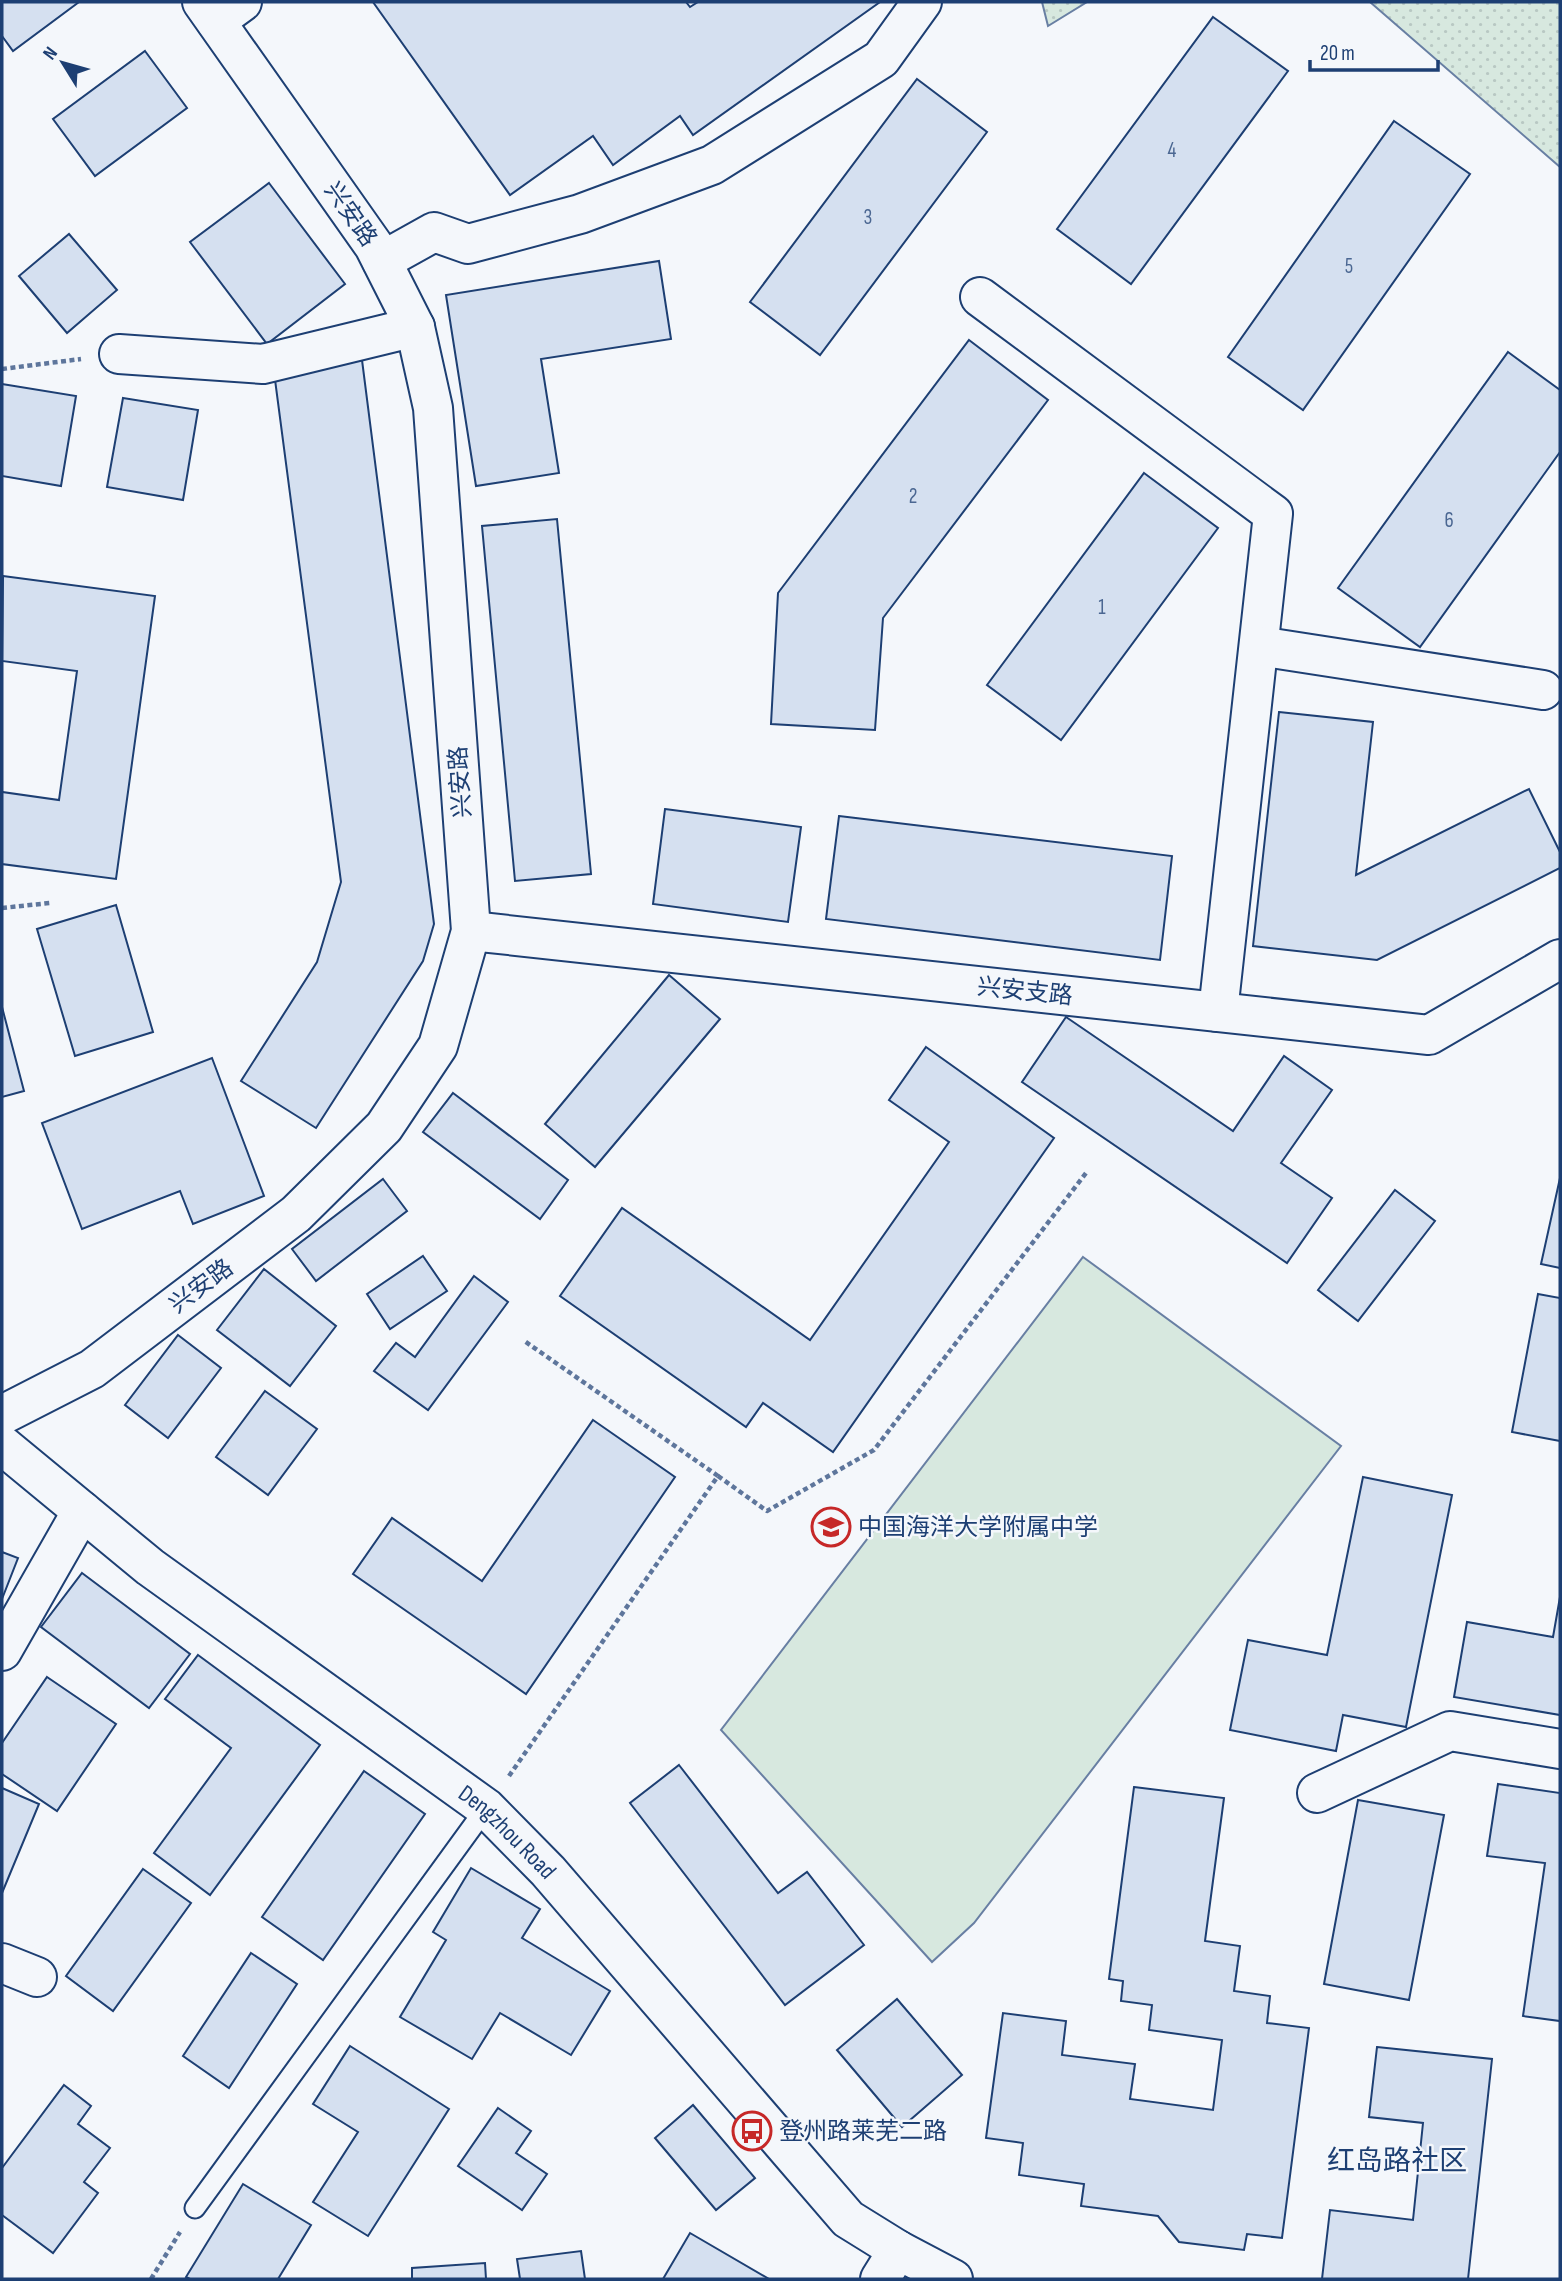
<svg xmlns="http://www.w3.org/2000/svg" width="1562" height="2281" font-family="'Sofia Sans Condensed','Noto Sans SC',sans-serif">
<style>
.grass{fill:#d7e8df;stroke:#687fa3;stroke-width:2}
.park{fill:url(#park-dots);stroke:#687fa3;stroke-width:2}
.building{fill:#d5e0f0;stroke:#1d3f73;stroke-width:2}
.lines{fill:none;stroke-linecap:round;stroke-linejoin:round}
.lane-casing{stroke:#1d3f73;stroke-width:23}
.street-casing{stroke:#1d3f73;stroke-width:42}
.secondary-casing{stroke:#1d3f73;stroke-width:42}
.path{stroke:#5e769c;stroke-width:4.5;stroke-dasharray:5 3.5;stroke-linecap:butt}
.lane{stroke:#f4f7fb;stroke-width:19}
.street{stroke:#f4f7fb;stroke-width:38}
.secondary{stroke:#f4f7fb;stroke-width:38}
.labels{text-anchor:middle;stroke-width:5;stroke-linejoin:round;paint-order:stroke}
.number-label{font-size:21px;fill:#4b6792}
.street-label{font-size:24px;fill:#1d3f73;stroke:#f4f7fb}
.poi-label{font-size:24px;fill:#1d3f73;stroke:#f4f7fb;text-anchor:start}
.quarter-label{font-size:28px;fill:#1d3f73;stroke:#f4f7fb}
</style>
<defs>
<pattern id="park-dots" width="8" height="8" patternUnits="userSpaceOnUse" patternTransform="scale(1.75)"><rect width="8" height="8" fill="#d7e8df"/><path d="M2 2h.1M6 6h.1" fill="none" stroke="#b8c8c3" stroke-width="1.8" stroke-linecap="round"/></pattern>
</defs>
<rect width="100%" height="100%" fill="#f4f7fb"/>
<!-- grass -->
<polygon class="grass" points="1083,1257 1341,1446 974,1923 932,1962 721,1730"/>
<!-- park -->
<g class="park">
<polygon points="1042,2 1087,2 1048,26"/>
<polygon points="1370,2 1560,2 1560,167"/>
</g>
<!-- building -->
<g class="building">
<polygon points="2,2 79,2 13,51 2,36"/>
<polygon points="373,2 686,2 690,7 698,2 880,2 693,135 680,116 613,165 593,136 510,195"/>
<polygon points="1213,17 1288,71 1131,284 1057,229"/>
<polygon points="145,51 187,108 95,176 53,119"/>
<polygon points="917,79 987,132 820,355 750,302"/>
<polygon points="1394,121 1470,174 1303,410 1228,357"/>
<polygon points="269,183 345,284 267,344 190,242"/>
<polygon points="69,234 117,290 67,333 19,276"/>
<polygon points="659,261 671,339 541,359 559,473 476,486 446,295"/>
<polygon points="969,340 1048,400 883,618 875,730 771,724 778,593"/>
<polygon points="1508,352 1560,390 1560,452 1420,647 1338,588"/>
<polygon points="362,360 434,924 423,961 316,1128 241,1081 317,962 341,882 274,372"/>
<polygon points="2,384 76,396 61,486 2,476"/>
<polygon points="123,398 198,410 183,500 107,487"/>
<polygon points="1144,473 1218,528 1061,740 987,685"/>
<polygon points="557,519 591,874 515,881 482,526"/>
<polygon points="3,576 155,596 116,879 2,864 2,792 59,800 77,671 2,661"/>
<polygon points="1279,712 1373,722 1356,875 1529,789 1560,852 1560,868 1377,960 1253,946"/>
<polygon points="665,809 801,827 788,922 653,904"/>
<polygon points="839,816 1172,856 1160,960 826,919"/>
<polygon points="116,905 153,1032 75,1056 37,929"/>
<polygon points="669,975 720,1019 595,1167 545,1124"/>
<polygon points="2,1007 24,1091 2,1097"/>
<polygon points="1066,1017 1233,1131 1284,1056 1332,1090 1281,1163 1332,1198 1287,1263 1022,1082"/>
<polygon points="926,1047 1054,1138 833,1452 763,1403 746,1427 560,1296 622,1208 810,1340 949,1142 889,1100"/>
<polygon points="212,1058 264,1196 193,1224 180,1191 82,1229 42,1123"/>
<polygon points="453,1093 568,1180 540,1219 423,1132"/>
<polygon points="1560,1178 1560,1268 1541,1264"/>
<polygon points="383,1179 407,1211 316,1281 292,1249"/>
<polygon points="1395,1190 1435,1221 1358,1321 1318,1290"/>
<polygon points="423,1256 447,1291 390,1329 367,1294"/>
<polygon points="264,1269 336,1326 290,1386 217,1330"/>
<polygon points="474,1276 508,1302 428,1410 374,1371 396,1343 415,1357"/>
<polygon points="1538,1294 1560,1298 1560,1441 1512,1432"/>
<polygon points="178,1335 221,1368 168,1438 125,1405"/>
<polygon points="265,1391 317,1429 268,1495 216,1457"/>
<polygon points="593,1420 675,1477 526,1694 353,1574 392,1518 482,1581"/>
<polygon points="1363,1477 1452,1495 1406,1727 1343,1715 1336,1751 1230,1730 1248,1640 1327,1655"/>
<polygon points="2,1552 18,1558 2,1599"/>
<polygon points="82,1573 190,1654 149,1708 41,1627"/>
<polygon points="1560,1597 1560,1715 1454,1697 1467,1622 1553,1637"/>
<polygon points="198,1655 320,1745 210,1895 154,1853 231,1748 165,1699"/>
<polygon points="47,1677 116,1724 57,1811 2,1774 2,1743"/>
<polygon points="679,1765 778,1893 807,1872 864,1945 785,2005 630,1803"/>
<polygon points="364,1771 425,1814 323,1960 262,1917"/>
<polygon points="1498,1784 1560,1793 1560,2021 1523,2016 1545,1863 1487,1856"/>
<polygon points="1134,1787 1224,1798 1205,1941 1240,1946 1234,1991 1270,1996 1267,2023 1309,2028 1282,2238 1247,2234 1244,2250 1179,2242 1158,2216 1081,2206 1084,2184 1019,2175 1023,2143 986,2138 1003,2013 1066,2021 1062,2055 1135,2064 1130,2099 1213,2110 1222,2040 1149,2030 1152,2005 1121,2001 1123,1981 1109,1979"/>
<polygon points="2,1788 39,1804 2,1893"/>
<polygon points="1358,1800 1444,1815 1409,2000 1324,1984"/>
<polygon points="471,1868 540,1909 522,1938 610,1991 571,2055 500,2013 472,2059 400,2017 446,1940 433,1932"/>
<polygon points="143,1869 191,1903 113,2011 66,1976"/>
<polygon points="251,1953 297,1984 229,2088 183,2056"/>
<polygon points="897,1999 962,2075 902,2127 837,2050"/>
<polygon points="350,2046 449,2109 368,2236 313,2202 358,2132 313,2104"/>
<polygon points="1377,2047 1492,2059 1468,2279 1322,2279 1330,2210 1413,2220 1423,2123 1369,2117"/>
<polygon points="64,2085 91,2106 78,2124 110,2148 84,2182 98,2193 53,2253 2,2215 2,2168"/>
<polygon points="693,2105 755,2178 716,2210 655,2138"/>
<polygon points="498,2108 531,2131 516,2153 547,2174 522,2210 458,2166"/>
<polygon points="243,2184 311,2225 278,2279 190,2279 186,2277"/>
<polygon points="690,2233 769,2279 663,2279"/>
<polygon points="581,2251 585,2279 520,2279 517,2259"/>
<polygon points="485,2263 486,2279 412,2279 412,2268"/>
</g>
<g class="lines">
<defs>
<polyline id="lane" points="195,2208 486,1808"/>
<g id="street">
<polyline points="216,21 242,2"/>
<polyline points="382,261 434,232 468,244 580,214 712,165 881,59 922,2"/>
<polyline points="980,297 1273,514 1218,1012"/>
<polyline points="119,354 263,364 415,327"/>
<polyline points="1259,646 1543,690"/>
<polyline points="2,1651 82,1511"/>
<polyline points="1317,1793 1450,1731 1560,1749"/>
<polyline points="2,1963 37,1977"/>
<polyline points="880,2279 898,2250"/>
</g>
<g id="secondary">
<polyline points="471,931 1429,1035 1560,959"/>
<polyline points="2,1415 92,1369 296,1214 384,1127 438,1046 471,931 433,408 415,327 374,246 202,2"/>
<path id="s1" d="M2,1445L150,1567L486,1808L548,1871L848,2219L898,2250L953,2279"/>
</g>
</defs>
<!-- lane casing -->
<use href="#lane" class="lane-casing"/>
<!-- street casing -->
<use href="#street" class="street-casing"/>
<!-- secondary casing -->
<use href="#secondary" class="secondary-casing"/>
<!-- path -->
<g class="path">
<polyline points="2,369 81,359"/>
<polyline points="2,908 50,903"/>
<polyline points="718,1476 767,1511 874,1450 1086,1173"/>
<polyline points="509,1776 718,1476 523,1340"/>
<polyline points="151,2279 180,2232"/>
</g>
<!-- lane -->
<use href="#lane" class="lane"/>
<!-- street -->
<use href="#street" class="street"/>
<!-- secondary -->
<use href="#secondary" class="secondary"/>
</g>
<!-- icons -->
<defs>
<symbol id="school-ring" viewBox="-11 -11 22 22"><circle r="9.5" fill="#f4f7fb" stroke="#c62828" stroke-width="1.5"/><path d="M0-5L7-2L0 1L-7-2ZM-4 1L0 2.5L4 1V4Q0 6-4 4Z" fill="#c62828"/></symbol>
<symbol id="bus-ring" viewBox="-11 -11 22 22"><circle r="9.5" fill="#f4f7fb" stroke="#c62828" stroke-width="1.5"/><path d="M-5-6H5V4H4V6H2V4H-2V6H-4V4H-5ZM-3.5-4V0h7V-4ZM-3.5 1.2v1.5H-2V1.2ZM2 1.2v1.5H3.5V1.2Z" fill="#c62828"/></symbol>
</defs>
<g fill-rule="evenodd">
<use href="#school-ring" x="809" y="1505" width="44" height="44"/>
<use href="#bus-ring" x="730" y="2109" width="44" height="44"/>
</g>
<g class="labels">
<!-- number labels -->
<g class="number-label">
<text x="1172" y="157">4</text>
<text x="868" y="224">3</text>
<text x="1349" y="273">5</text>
<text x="913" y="503">2</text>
<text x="1449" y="527">6</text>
<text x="1102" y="614">1</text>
</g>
<!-- street labels -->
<g class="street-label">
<text transform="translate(351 214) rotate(55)" y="8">兴安路</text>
<text transform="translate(460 782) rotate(-94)" y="8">兴安路</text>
<text transform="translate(1025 991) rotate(6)" y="8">兴安支路</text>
<text transform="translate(201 1286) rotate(-37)" y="8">兴安路</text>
<text dy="8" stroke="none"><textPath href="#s1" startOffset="637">Dengzhou Road</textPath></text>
</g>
<!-- poi labels -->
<g class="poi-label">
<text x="858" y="1535">中国海洋大学附属中学</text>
<text x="779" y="2139">登州路莱芜二路</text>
</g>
<!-- quarter labels -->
<g class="quarter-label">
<text x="1397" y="2170">红岛路社区</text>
</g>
</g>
<!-- border -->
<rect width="1562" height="2281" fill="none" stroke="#1d3f73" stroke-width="7"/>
<!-- north arrow -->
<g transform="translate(63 63) rotate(307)" stroke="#f4f7fb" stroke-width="5" paint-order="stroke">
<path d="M0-5L12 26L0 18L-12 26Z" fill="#1d3f73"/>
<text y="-10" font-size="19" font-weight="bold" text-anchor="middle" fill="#1d3f73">N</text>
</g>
<!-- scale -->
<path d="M1310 60v10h128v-10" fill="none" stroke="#1d3f73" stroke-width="3.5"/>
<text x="1320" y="60" font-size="21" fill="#1d3f73" stroke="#f4f7fb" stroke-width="5" paint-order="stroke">20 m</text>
</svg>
